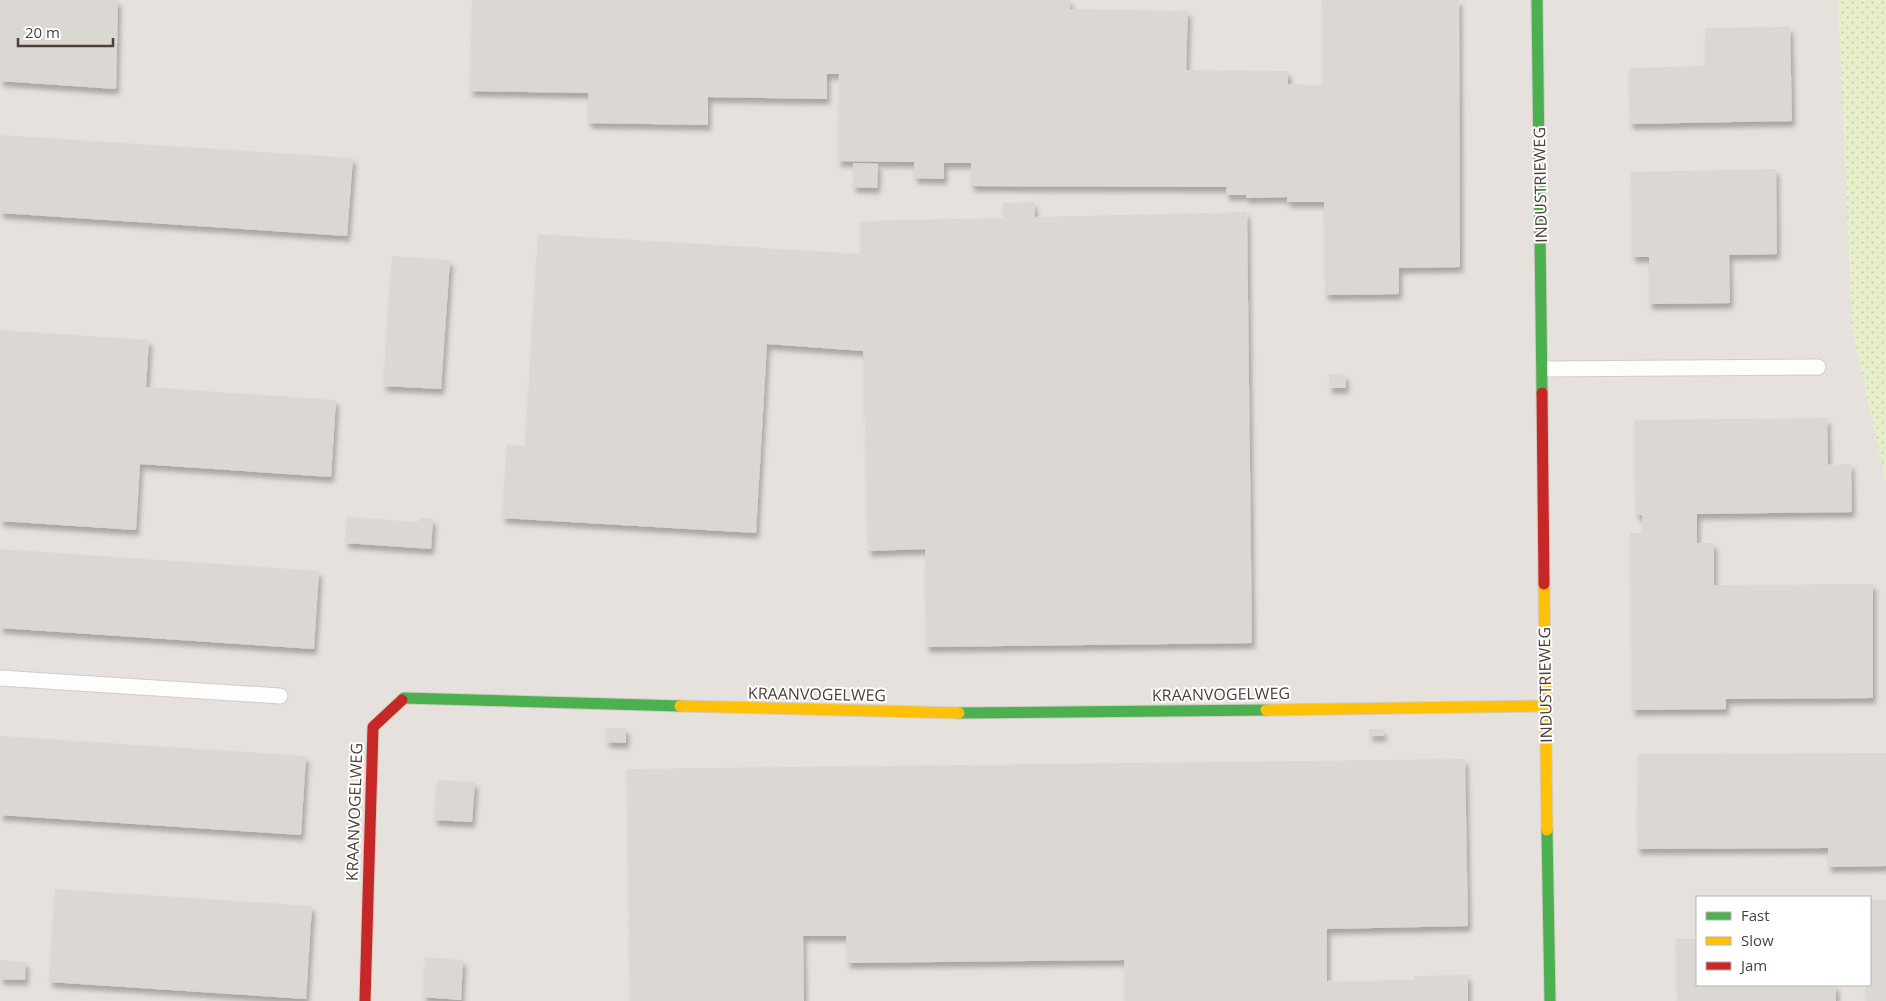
<svg xmlns="http://www.w3.org/2000/svg" width="1886" height="1001" font-family="'Open Sans',sans-serif">
<style>
.industrial{fill:#e7e1dd;fill-rule:evenodd}
.grass{fill:url(#grass-dots)}
.building{fill:#dbd7d3;filter:url(#shadow)}
.lines{fill:none;stroke-linecap:round;stroke-linejoin:round}
.lane-casing{stroke:#d0ccc8;stroke-width:17}
.fast-casing{stroke:#d4cdc4;stroke-width:13}
.slow-casing{stroke:#d4cdc4;stroke-width:13}
.jam-casing{stroke:#d4cdc4;stroke-width:13}
.lane{stroke:#fdfdfc;stroke-width:15}
.fast{stroke:#4caf50;stroke-width:11}
.slow{stroke:#ffc107;stroke-width:11}
.jam{stroke:#c62828;stroke-width:11}
.labels{text-anchor:middle;stroke-width:4;stroke-linejoin:round;paint-order:stroke}
.street-label{font-size:16px;fill:#4b3f37;stroke:#fff}
</style>
<defs>
<pattern id="grass-dots" width="8" height="8" patternUnits="userSpaceOnUse" patternTransform="scale(1.25)"><rect width="8" height="8" fill="#e6eeca"/><path d="M2 2h.1M6 6h.1" fill="none" stroke="#c7cdae" stroke-width="1.8" stroke-linecap="round"/></pattern>
<filter id="shadow"><feDropShadow dx="3" dy="5.5" stdDeviation="2.5" flood-color="#0004"/></filter>
</defs>
<rect width="100%" height="100%" fill="#f3f0ec"/>
<!-- industrial -->
<path class="industrial" d="M0,0H1886V1001H0ZM1697,897H1870V985H1697Z"/>
<!-- grass -->
<polygon class="grass" points="1838,0 1886,0 1886,483 1852,329"/>
<!-- building -->
<g class="building">
<polygon points="0,0 118,0 116,89 0,81"/>
<polygon points="472,0 1070,0 1070,9 1188,11 1186,70 1288,71 1288,84 1323,85 1322,0 1459,0 1460,267 1399,268 1399,294 1325,295 1324,202 1287,202 1287,197 1246,198 1246,195 1226,195 1226,187 971,186 971,163 944,163 944,179 914,178 914,162 838,161 839,74 827,74 827,99 708,97 708,125 588,123 588,93 470,91"/>
<polygon points="1790,27 1792,121 1630,124 1629,68 1705,66 1705,28"/>
<polygon points="0,135 353,158 347,236 0,213"/>
<polygon points="853,163 878,164 877,188 853,187"/>
<polygon points="1776,169 1777,254 1729,255 1730,303 1649,304 1649,257 1632,257 1631,172"/>
<polygon points="1034,202 1035,217 1247,212 1252,643 926,647 925,549 868,551 863,351 767,344 756,533 502,518 507,445 525,446 538,234 861,254 860,221 1003,218 1003,203"/>
<polygon points="392,256 450,260 441,389 383,386"/>
<polygon points="0,330 149,340 146,387 336,400 331,477 140,464 136,530 0,521"/>
<polygon points="1329,374 1345,374 1346,388 1329,388"/>
<polygon points="1827,418 1828,465 1851,464 1852,512 1697,514 1697,543 1714,543 1714,585 1873,584 1873,698 1726,699 1726,709 1632,710 1630,533 1642,533 1642,515 1636,515 1634,420"/>
<polygon points="347,517 417,522 419,518 433,519 431,549 345,543"/>
<polygon points="0,549 319,571 314,649 0,628"/>
<polygon points="606,728 626,728 626,743 606,742"/>
<polygon points="1369,729 1383,729 1384,736 1370,736"/>
<polygon points="0,736 306,756 301,835 0,815"/>
<polygon points="1886,753 1886,866 1828,867 1828,848 1637,849 1638,754"/>
<polygon points="1465,759 1468,926 1327,929 1327,981 1415,980 1414,976 1468,975 1468,1001 1125,1001 1124,960 847,963 846,936 803,936 804,1001 630,1001 627,769"/>
<polygon points="437,780 475,782 472,822 434,820"/>
<polygon points="55,889 312,906 306,999 49,982"/>
<polygon points="1870,900 1886,900 1886,1001 1866,1001 1865,985 1870,985"/>
<polygon points="1676,939 1697,939 1697,985 1836,985 1836,1001 1677,1001"/>
<polygon points="425,957 463,960 461,1000 423,997"/>
<polygon points="0,960 26,962 25,980 0,979"/>
</g>
<g class="lines">
<defs>
<g id="lane">
<polyline points="1543,369 1818,367"/>
<polyline points="0,678 280,696"/>
</g>
<g id="fast">
<polyline points="1537,0 1542,393"/>
<polyline points="402,700 404,698 680,706"/>
<polyline points="959,713 1266,710"/>
<polyline points="1547,830 1550,1001"/>
</g>
<g id="slow">
<polyline points="1544,584 1547,830"/>
<polyline points="680,706 959,713"/>
<polyline points="1266,710 1545,706"/>
</g>
<g id="jam">
<polyline points="1542,393 1544,584"/>
<polyline points="365,1001 373,727 402,700"/>
</g>
</defs>
<!-- lane casing -->
<use href="#lane" class="lane-casing"/>
<!-- fast casing -->
<use href="#fast" class="fast-casing"/>
<!-- slow casing -->
<use href="#slow" class="slow-casing"/>
<!-- jam casing -->
<use href="#jam" class="jam-casing"/>
<!-- lane -->
<use href="#lane" class="lane"/>
<!-- fast -->
<use href="#fast" class="fast"/>
<!-- slow -->
<use href="#slow" class="slow"/>
<!-- jam -->
<use href="#jam" class="jam"/>
</g>
<g class="labels">
<!-- street labels -->
<g class="street-label">
<text transform="translate(1540 185) rotate(-91)" y="6">INDUSTRIEWEG</text>
<text transform="translate(1545 685) rotate(-91)" y="6">INDUSTRIEWEG</text>
<text transform="translate(817 694) rotate(1)" y="6">KRAANVOGELWEG</text>
<text transform="translate(1221 694) rotate(-1)" y="6">KRAANVOGELWEG</text>
<text transform="translate(354 812) rotate(-88)" y="6">KRAANVOGELWEG</text>
</g>
</g>
<!-- legend -->
<rect x="1696" y="896" width="175" height="90" fill="#ffffff" stroke="#b7b2af"/>
<rect x="1706" y="912" width="25" height="8" fill="#4caf50" stroke="#b7b2af"/>
<text x="1741" y="921" font-size="15" fill="#4b3f37">Fast</text>
<rect x="1706" y="937" width="25" height="8" fill="#ffc107" stroke="#b7b2af"/>
<text x="1741" y="946" font-size="15" fill="#4b3f37">Slow</text>
<rect x="1706" y="962" width="25" height="8" fill="#c62828" stroke="#b7b2af"/>
<text x="1741" y="971" font-size="15" fill="#4b3f37">Jam</text>
<!-- scale -->
<path d="M18 38v8h95v-8" fill="none" stroke="#4b3f37" stroke-width="2.5"/>
<text x="25" y="38" font-size="15" fill="#4b3f37" stroke="#ffffff" stroke-width="4" paint-order="stroke">20 m</text>
</svg>
